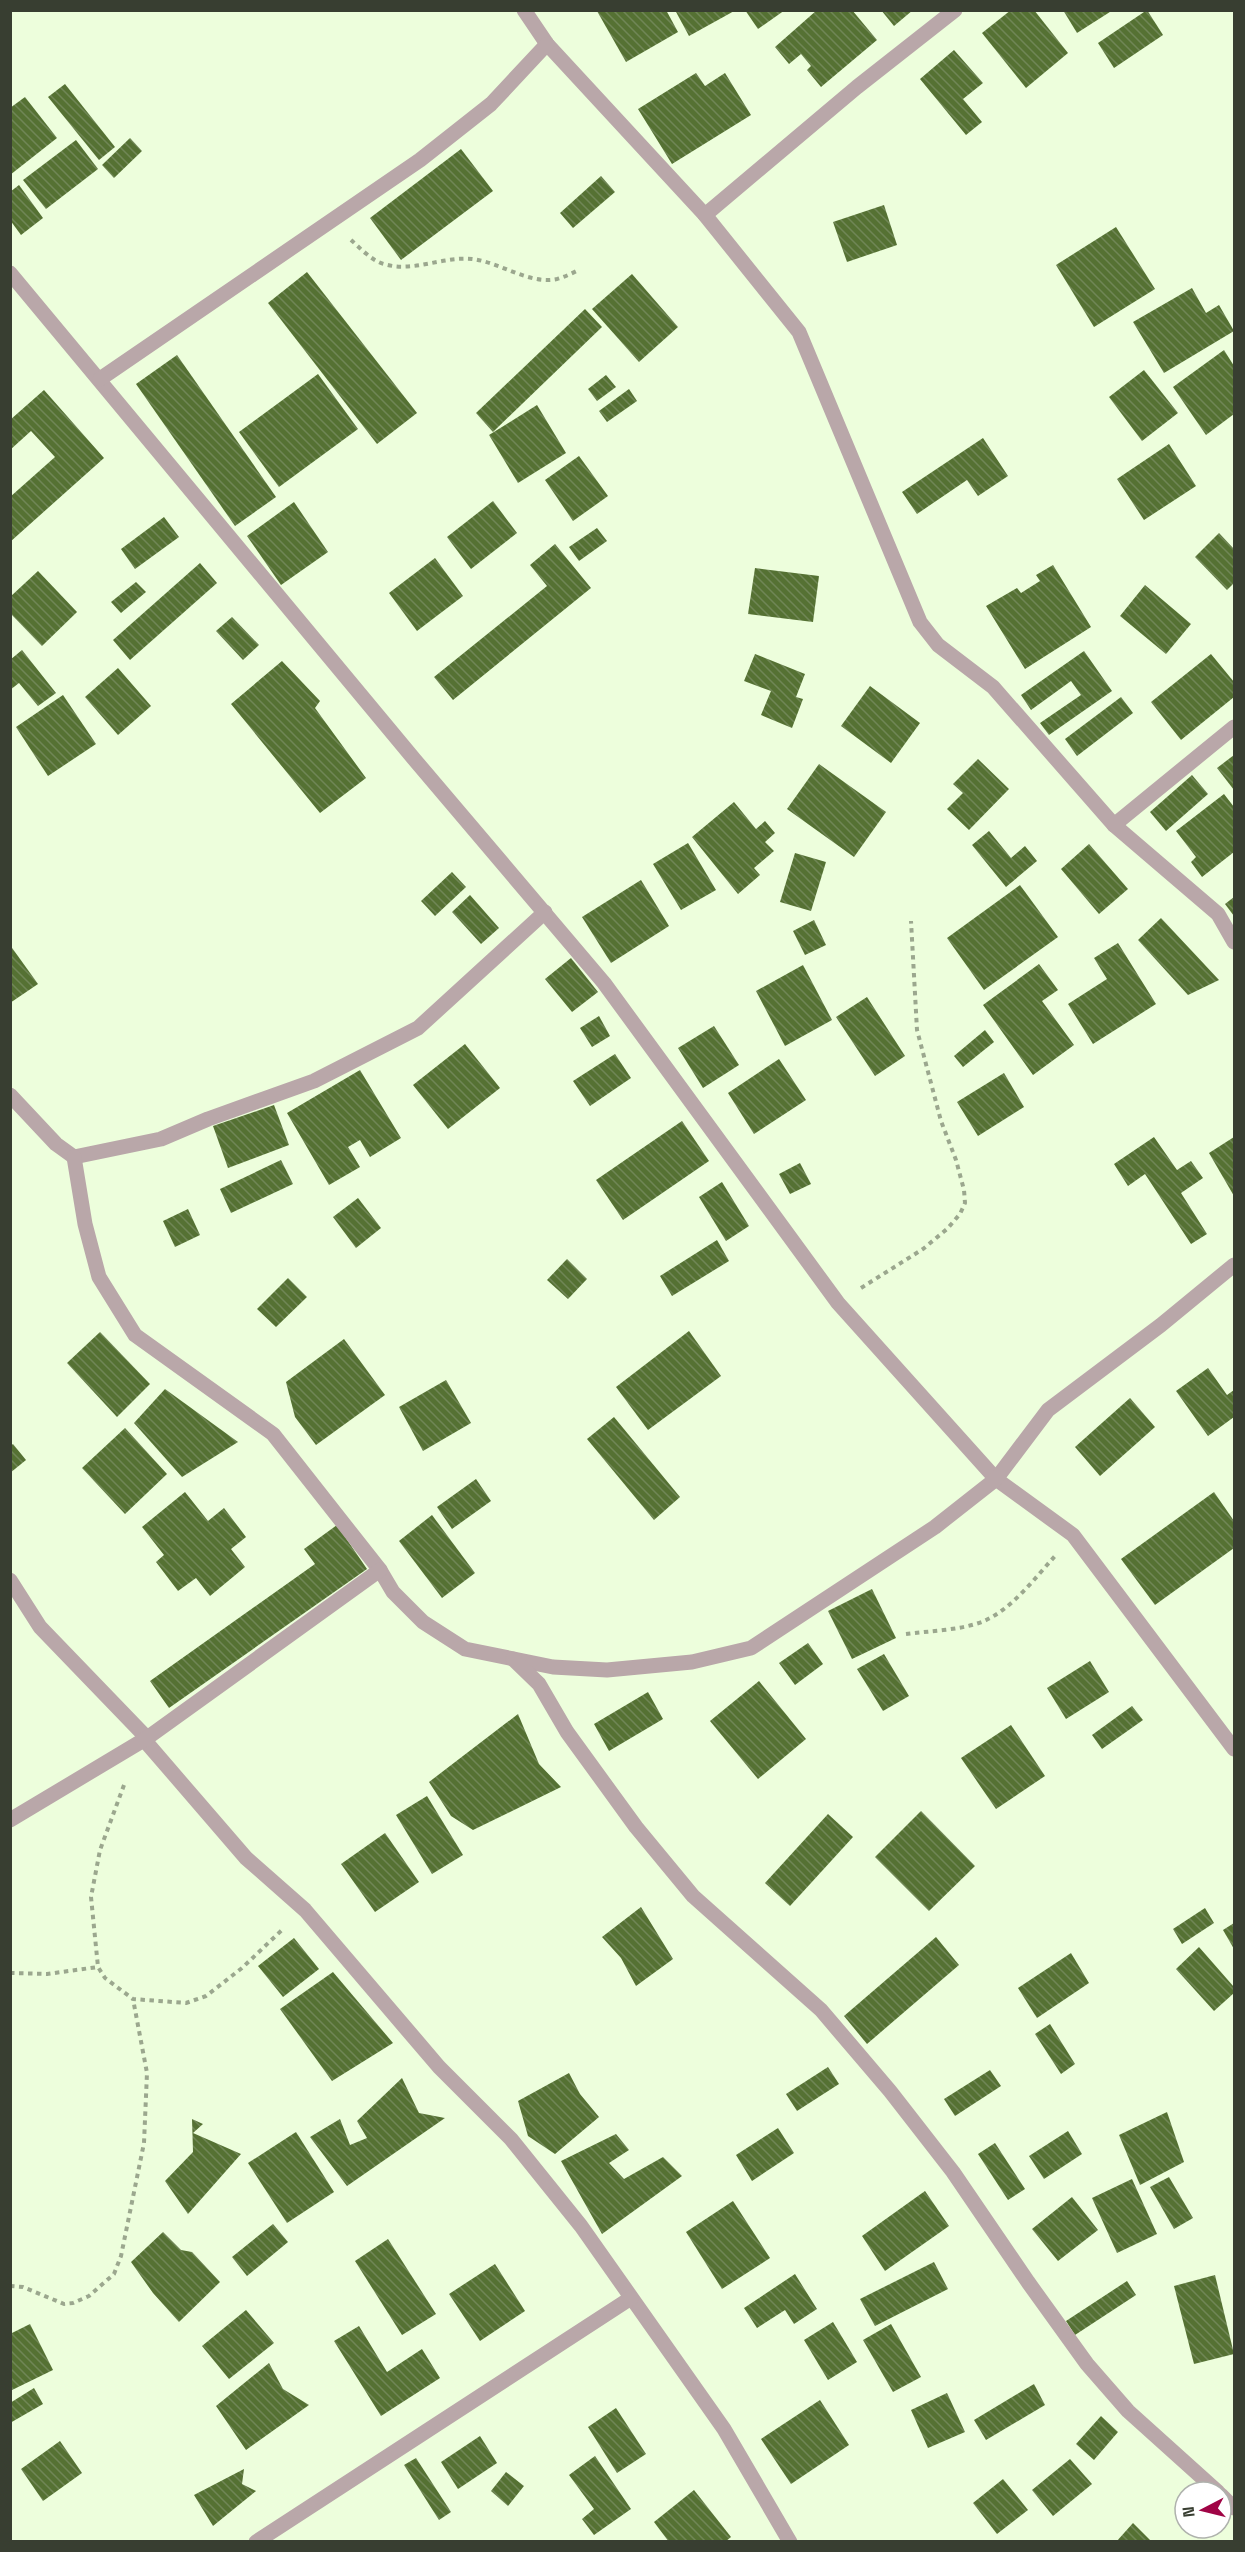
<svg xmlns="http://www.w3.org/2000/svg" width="1245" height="2552" font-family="'Space Grotesk',sans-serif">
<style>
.building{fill:url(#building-back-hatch)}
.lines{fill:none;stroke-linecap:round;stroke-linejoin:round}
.path{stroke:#9ba78e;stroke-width:4;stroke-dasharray:4.5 4.5;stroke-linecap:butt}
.minor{stroke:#b9a7a9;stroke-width:15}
</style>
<defs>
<pattern id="building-back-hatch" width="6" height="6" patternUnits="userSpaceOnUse" patternTransform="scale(1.5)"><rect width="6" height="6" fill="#557133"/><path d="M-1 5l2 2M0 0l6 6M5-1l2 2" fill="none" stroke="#708656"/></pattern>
</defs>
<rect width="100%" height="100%" fill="#edfedc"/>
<!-- building -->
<g class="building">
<polygon points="666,10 678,32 626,62 597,11"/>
<polygon points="675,10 736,10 689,36"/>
<polygon points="745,10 785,10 758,29"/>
<polygon points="817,10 852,10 877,40 821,87 807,70 811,66 801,54 789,64 775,47"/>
<polygon points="881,10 913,10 894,26"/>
<polygon points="1011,10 1034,10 1068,53 1026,88 982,33"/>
<polygon points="1063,10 1113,10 1077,33"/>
<polygon points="1147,10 1163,35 1114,68 1098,43"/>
<polygon points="954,50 983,83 963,99 982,122 966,135 920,79"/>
<polygon points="696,73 705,86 725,73 751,115 672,164 638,109"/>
<polygon points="65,84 115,147 99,160 48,97"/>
<polygon points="25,97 57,138 10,175 10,108"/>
<polygon points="130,138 142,151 114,178 102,165"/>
<polygon points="76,140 98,169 46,209 23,180"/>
<polygon points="461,149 493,191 401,260 370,218"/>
<polygon points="601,176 615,192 573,228 560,213"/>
<polygon points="19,185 43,218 21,235 10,220 10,192"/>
<polygon points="884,205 897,245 847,262 833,222"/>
<polygon points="1116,227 1155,289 1094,327 1056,265"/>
<polygon points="307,272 417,413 377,444 268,303"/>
<polygon points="632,274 678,327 639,362 592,309"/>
<polygon points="1192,288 1206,313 1219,305 1234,331 1164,373 1133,322"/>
<polygon points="585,309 602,327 493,432 476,413"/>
<polygon points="1224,350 1234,366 1234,414 1206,435 1173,387"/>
<polygon points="177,355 276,497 235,526 136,384"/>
<polygon points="1144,370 1178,413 1142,441 1109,397"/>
<polygon points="318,374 358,429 279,487 239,432"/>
<polygon points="606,375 616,387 597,401 588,389"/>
<polygon points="629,389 637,401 607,422 599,411"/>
<polygon points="44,390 104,458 10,542 10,497 55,457 31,431 10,450 10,420"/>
<polygon points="537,405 566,453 518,483 489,435"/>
<polygon points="983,438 1008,476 978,496 967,480 917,514 902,492"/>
<polygon points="1169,444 1196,486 1144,520 1117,479"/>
<polygon points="579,456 608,496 573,521 545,480"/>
<polygon points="493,501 517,533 471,569 447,537"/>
<polygon points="294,502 328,552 281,585 247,536"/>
<polygon points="164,517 179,537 135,569 121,549"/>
<polygon points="597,528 607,541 579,561 569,547"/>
<polygon points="1219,533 1234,549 1234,583 1227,590 1195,557"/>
<polygon points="555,544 591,588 453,700 434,677 547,586 530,565"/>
<polygon points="435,558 463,596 417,631 389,593"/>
<polygon points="200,563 217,583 130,660 113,640"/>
<polygon points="1053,565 1091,627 1025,669 986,606 1017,588 1021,593 1040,581 1036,575"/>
<polygon points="755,568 819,576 813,622 748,614"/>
<polygon points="38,571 77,612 42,646 10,613 10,597"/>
<polygon points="136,582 146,592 121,613 111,602"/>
<polygon points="1145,585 1191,624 1166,654 1120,616"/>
<polygon points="232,617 259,645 243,660 216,631"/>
<polygon points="22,650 56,693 38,706 19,683 10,690 10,660"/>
<polygon points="1084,651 1112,691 1049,735 1040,723 1081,695 1071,681 1031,710 1021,695"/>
<polygon points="755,654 805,674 796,697 803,699 792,728 761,715 771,691 744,681"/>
<polygon points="1211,654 1234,682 1234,697 1181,740 1151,702"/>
<polygon points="282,661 320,701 315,708 366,778 320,813 231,704"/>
<polygon points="118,668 151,706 118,735 85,697"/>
<polygon points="870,686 920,723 891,763 841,726"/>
<polygon points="63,695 96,744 48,776 16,727"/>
<polygon points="1121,697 1133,713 1077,756 1065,739"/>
<polygon points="1234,755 1234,790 1217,768"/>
<polygon points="978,759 1009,789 969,830 947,809 963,793 953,784"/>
<polygon points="819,764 886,812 854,857 787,809"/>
<polygon points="1192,775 1208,794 1166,831 1150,812"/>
<polygon points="1224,794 1234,807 1234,852 1202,877 1191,862 1196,857 1176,831"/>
<polygon points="734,802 756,829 765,821 775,833 765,842 774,851 754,868 760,875 738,894 692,837"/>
<polygon points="989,831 1011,858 1025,846 1037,861 1006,887 972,845"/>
<polygon points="688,843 716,890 681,910 653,864"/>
<polygon points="1089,844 1128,889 1099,914 1061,869"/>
<polygon points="795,853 826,862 811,911 780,902"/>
<polygon points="452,872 466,887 435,916 421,901"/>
<polygon points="641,880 669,926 611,963 582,917"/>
<polygon points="1020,885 1058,937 984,990 947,938"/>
<polygon points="470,895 499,928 481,944 452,912"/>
<polygon points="1234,897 1234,916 1225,904"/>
<polygon points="1161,918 1219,980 1188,995 1138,940"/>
<polygon points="814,920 826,945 805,955 793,931"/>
<polygon points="1118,943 1156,1004 1093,1044 1068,1004 1107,979 1094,958"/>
<polygon points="10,945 38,984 10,1003"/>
<polygon points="571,958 598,992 572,1012 545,979"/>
<polygon points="1039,964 1058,990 1042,1001 1074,1045 1033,1075 983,1005"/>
<polygon points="803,965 832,1020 785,1046 756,991"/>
<polygon points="867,997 905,1056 875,1076 836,1017"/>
<polygon points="599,1016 610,1036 592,1047 580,1028"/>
<polygon points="714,1026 739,1065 703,1088 678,1048"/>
<polygon points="985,1030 994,1042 963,1067 954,1056"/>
<polygon points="465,1044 500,1088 448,1129 413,1085"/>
<polygon points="615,1054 631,1078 590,1106 573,1081"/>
<polygon points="779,1059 806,1100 754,1134 728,1093"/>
<polygon points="360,1070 401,1138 370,1157 360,1140 348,1147 360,1167 329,1185 287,1113"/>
<polygon points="1004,1073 1024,1107 978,1136 957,1102"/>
<polygon points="274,1105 289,1145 228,1168 213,1126"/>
<polygon points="682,1121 709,1161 623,1220 596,1180"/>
<polygon points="1154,1137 1177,1170 1191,1161 1203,1178 1181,1193 1207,1234 1191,1244 1145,1174 1128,1186 1114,1164"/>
<polygon points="1234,1137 1234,1196 1209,1153"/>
<polygon points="281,1160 293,1184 231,1213 220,1189"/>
<polygon points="800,1163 811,1184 790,1194 779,1174"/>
<polygon points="722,1182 749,1226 726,1241 699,1197"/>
<polygon points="358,1198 381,1228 356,1248 333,1217"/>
<polygon points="188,1209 200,1235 175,1247 163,1221"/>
<polygon points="717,1240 729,1261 672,1296 660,1276"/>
<polygon points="567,1259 587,1279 568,1299 547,1280"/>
<polygon points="288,1278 307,1297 276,1327 257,1309"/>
<polygon points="689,1331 721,1376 648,1430 616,1387"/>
<polygon points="100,1332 150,1384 117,1417 67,1363"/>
<polygon points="344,1339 385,1395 316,1445 295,1417 286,1382"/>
<polygon points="1208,1368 1227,1395 1234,1390 1234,1417 1208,1436 1176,1391"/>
<polygon points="446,1380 471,1423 423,1451 399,1407"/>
<polygon points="165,1389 238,1442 182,1477 134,1423"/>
<polygon points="1130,1398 1155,1427 1100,1476 1075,1447"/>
<polygon points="614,1417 680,1497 654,1520 587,1439"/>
<polygon points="125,1428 167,1474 125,1514 82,1468"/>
<polygon points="13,1444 26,1460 10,1473 10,1446"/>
<polygon points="476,1479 491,1501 452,1529 437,1507"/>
<polygon points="185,1492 208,1521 224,1508 246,1537 231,1549 245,1567 210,1596 196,1578 178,1591 156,1562 164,1555 142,1527"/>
<polygon points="1214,1492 1234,1521 1234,1548 1155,1605 1121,1559"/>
<polygon points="432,1515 475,1573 442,1598 399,1541"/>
<polygon points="337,1525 367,1569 169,1708 150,1681 315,1564 304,1549"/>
<polygon points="872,1589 896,1638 852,1659 828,1611"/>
<polygon points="808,1643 823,1664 795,1685 779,1663"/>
<polygon points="884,1654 909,1696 883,1711 857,1669"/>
<polygon points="1090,1661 1109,1692 1066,1719 1047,1688"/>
<polygon points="759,1681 806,1739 758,1779 710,1721"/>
<polygon points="648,1692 663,1719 609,1751 594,1724"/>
<polygon points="1132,1706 1143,1720 1102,1749 1092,1735"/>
<polygon points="518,1714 539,1764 561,1787 473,1830 451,1816 429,1782"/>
<polygon points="1011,1725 1045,1776 996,1809 961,1758"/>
<polygon points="427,1796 463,1855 432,1874 396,1815"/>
<polygon points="921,1811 975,1866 929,1911 875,1857"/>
<polygon points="828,1814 853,1837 790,1906 765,1883"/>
<polygon points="385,1833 419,1882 375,1912 341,1864"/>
<polygon points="641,1907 673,1959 636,1986 621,1958 602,1937"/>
<polygon points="1205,1908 1214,1923 1182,1944 1173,1929"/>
<polygon points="1234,1923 1234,1949 1223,1930"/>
<polygon points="936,1937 959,1965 867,2044 844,2016"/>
<polygon points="294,1938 319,1969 283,1997 258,1966"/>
<polygon points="1199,1947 1234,1987 1234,1993 1214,2011 1176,1969"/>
<polygon points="1071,1953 1089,1983 1037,2018 1018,1988"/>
<polygon points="333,1972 393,2043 332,2081 280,2009"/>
<polygon points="1050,2024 1075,2064 1061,2074 1035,2034"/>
<polygon points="828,2067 839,2084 797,2111 786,2094"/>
<polygon points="990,2070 1001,2086 955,2116 944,2099"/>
<polygon points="569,2073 580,2094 599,2117 555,2154 528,2136 518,2101"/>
<polygon points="402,2078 419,2113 445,2118 347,2186 310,2137 340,2119 350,2145 367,2138 357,2121"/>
<polygon points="1167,2112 1184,2162 1140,2185 1119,2135"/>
<polygon points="192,2119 203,2124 193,2133 241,2154 188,2214 165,2181 193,2152"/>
<polygon points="778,2128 794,2153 752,2181 736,2155"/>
<polygon points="1068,2131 1082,2154 1044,2179 1029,2156"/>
<polygon points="296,2132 334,2192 287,2223 248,2163"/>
<polygon points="616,2134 629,2150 609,2163 624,2179 663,2157 682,2176 602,2234 561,2161"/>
<polygon points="995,2143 1025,2189 1008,2200 978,2154"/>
<polygon points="1169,2177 1193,2218 1174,2229 1150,2187"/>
<polygon points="1132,2179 1157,2234 1117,2253 1092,2198"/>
<polygon points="925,2191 949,2226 885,2271 862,2236"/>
<polygon points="1072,2197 1098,2230 1058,2261 1032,2229"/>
<polygon points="733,2201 770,2258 722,2289 686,2232"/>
<polygon points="273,2224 288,2242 247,2276 232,2257"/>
<polygon points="163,2232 181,2250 192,2252 220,2282 179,2322 153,2293 131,2262"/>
<polygon points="388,2239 436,2314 402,2335 355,2261"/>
<polygon points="934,2262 948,2289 875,2326 860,2299"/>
<polygon points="495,2264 525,2311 480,2341 449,2294"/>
<polygon points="795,2274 817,2309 794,2324 785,2310 757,2328 744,2308"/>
<polygon points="1215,2275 1234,2354 1194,2364 1174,2286"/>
<polygon points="1127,2281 1136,2295 1075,2335 1066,2321"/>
<polygon points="246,2310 274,2343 229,2379 202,2346"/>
<polygon points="833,2322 857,2362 828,2380 804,2340"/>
<polygon points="30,2324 53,2370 10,2391 10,2334"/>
<polygon points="891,2324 921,2377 893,2392 863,2340"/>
<polygon points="359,2326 387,2372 422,2349 440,2378 381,2416 334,2341"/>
<polygon points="269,2363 283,2389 309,2405 246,2450 216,2406"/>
<polygon points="1034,2384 1045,2405 986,2440 974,2420"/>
<polygon points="34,2388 43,2404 10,2423 10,2403"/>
<polygon points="947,2393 965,2432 928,2448 911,2410"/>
<polygon points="820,2400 849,2445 791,2484 761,2439"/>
<polygon points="616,2408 646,2454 617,2473 588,2427"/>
<polygon points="1101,2416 1118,2432 1094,2460 1076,2444"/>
<polygon points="480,2436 497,2463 458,2489 441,2462"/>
<polygon points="60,2441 82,2473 43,2501 21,2469"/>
<polygon points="595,2456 631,2509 594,2535 582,2519 594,2509 569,2475"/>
<polygon points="416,2458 451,2512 439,2520 404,2465"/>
<polygon points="1070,2459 1092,2484 1053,2516 1032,2490"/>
<polygon points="244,2469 242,2484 256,2491 213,2526 194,2495"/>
<polygon points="506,2472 524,2486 508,2506 491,2491"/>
<polygon points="1003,2479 1028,2510 997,2534 973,2503"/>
<polygon points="694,2490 731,2537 725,2542 669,2542 654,2522"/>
<polygon points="1133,2523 1152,2542 1116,2542"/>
</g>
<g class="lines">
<!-- path -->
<g class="path">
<path d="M351,240C360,248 372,261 384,264C413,273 442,256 472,259C500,262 529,285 557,279C565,277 572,273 579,270"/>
<polyline points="861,1288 923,1249 947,1229 960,1214 965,1203 964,1190 956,1160 941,1121 917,1030 911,921"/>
<path d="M906,1634C929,1631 963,1630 984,1621C1012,1609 1035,1578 1055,1556"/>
<polyline points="124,1785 100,1850 91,1897 98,1967 105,1978 133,1999 186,2003 206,1996 242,1968 283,1929"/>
<polyline points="10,1973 47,1974 98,1967"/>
<polyline points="10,2286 23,2287 64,2304 73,2303 89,2296 114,2274 121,2256 144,2143 147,2073 133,1999"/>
</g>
<!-- minor -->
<g class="minor">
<polyline points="524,10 547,44 705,215 799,332 920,622 938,645 993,687 1114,825 1218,914 1234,942"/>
<polyline points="705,215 857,87 955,10"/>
<polyline points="10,273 414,759 604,983 838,1303 996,1479 1073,1535 1234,1749"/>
<polyline points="100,379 420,160 491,104 547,44"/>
<polyline points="1114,825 1234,727"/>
<polyline points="10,1095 56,1144 74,1157 161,1139 208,1119 314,1081 418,1028 545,912"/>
<polyline points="74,1157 85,1224 99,1277 135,1335 273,1434 380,1570 393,1592 423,1622 465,1649 553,1667 607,1670 692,1662 751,1648 935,1527 996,1479 1048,1410 1161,1325 1234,1265"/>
<polyline points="10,1580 40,1627 147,1738 146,1742 246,1858 305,1910 439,2067 511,2139 581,2226 724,2429 790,2542"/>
<polyline points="513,1659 539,1684 567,1732 636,1827 693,1896 821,2010 890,2091 953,2172 1028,2282 1087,2364 1128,2411 1218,2492"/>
<polyline points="10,1820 147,1738 380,1570"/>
<polyline points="1221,2495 1234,2508"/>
<polyline points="256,2542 631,2298"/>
</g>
</g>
<!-- border -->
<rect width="1245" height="2552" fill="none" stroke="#383e31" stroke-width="24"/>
<!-- north arrow -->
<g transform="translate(1203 2510) rotate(263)"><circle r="28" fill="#ffffff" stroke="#afb2ad" stroke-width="1.5"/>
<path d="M0-4.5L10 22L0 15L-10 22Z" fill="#a00445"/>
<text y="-9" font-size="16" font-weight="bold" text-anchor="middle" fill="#383e31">N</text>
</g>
</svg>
